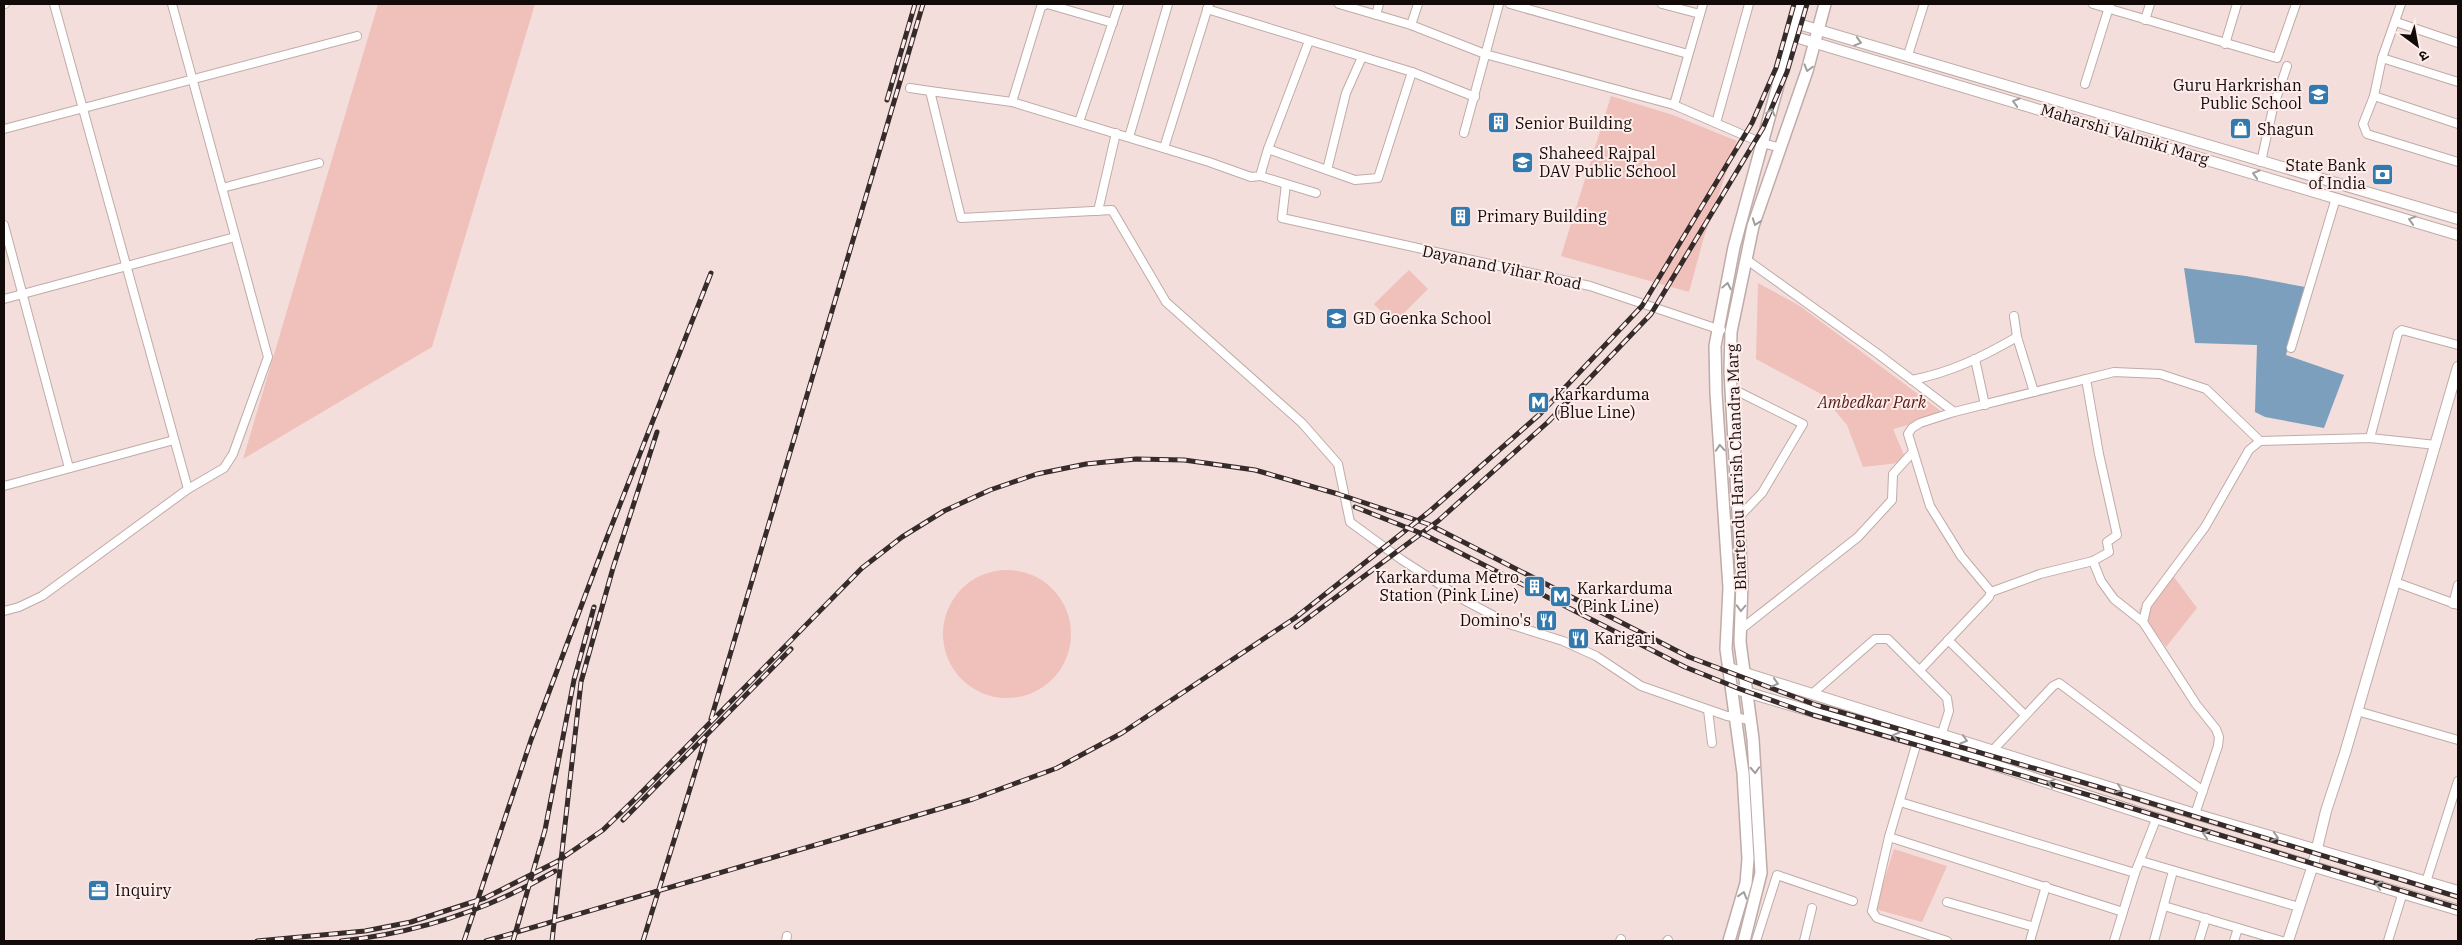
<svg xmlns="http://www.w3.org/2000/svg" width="2462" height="945" font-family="'IBM Plex Serif','Noto Sans Devanagari',serif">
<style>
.green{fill:#f0c0ba}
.water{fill:#7b9fbd}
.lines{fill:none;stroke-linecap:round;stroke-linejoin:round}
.minor-casing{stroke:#bfaba8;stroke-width:10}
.tertiary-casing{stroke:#bfaba8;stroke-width:12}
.secondary-casing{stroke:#bfaba8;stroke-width:14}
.minor{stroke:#fff;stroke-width:8}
.tertiary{stroke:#fff;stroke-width:10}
.secondary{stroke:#fff;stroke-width:11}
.rail-casing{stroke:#342b2a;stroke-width:5}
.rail{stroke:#feedea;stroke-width:3;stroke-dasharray:9;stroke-linecap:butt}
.oneway{stroke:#a09d9d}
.labels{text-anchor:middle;stroke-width:4;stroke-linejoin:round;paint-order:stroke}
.poi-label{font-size:16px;fill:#120b0a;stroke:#feedea;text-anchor:start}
.street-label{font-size:16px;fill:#120b0a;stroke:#feedea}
.park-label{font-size:16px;font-style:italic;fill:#541814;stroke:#feedea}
</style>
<rect width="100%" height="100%" fill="#f3dedb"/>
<!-- green -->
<g class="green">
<polygon points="378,4 535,4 432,347 243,459"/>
<polygon points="1611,96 1673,115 1737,141 1704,237 1689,292 1561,256"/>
<polygon points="1409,270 1428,289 1393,324 1374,304"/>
<polygon points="1758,283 1800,306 1942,412 1942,416 1893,429 1907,462 1863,467 1847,425 1821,394 1756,359"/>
<circle cx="1007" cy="634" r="64"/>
<polygon points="2171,573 2197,608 2166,647 2139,610"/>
<polygon points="1894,849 1947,866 1922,922 1875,909"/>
</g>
<!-- water -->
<polygon class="water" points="2184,268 2246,276 2305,287 2286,355 2344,375 2324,428 2265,417 2255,412 2257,345 2195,343"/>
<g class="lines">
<defs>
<g id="minor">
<polyline points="4,4 5,4"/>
<polyline points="54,4 188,489"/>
<polyline points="1339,4 1411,25 1485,54 1674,105 1762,143 1781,148"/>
<polyline points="1510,4 1688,54"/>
<polyline points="1662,4 1700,14"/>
<polyline points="2093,4 2277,58 2296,4"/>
<polyline points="2401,4 2382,58 2374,96 2363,124 2367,134 2458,162"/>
<polyline points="1207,9 1412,72 1475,97"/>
<polyline points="1376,15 1379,4"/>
<polyline points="2145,20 2150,4"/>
<polyline points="2396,22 2458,43"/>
<polyline points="1411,25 1418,4"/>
<polyline points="2225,44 2237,4"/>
<polyline points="1908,55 1924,4"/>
<polyline points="2382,58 2458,82"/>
<polyline points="2085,84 2110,4"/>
<polyline points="910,88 930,91 961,218 1112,210 1166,302 1302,423 1338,464 1350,522 1402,560 1464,600 1509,624 1563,641 1596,656 1641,686 1727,716 1750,720"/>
<polyline points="930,91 1012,102 1209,162 1251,177 1260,176 1268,149 1309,41"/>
<polyline points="2374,96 2458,124"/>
<polyline points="1012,102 1041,7 1047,4 1113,23"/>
<polyline points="1674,105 1703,4"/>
<polyline points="1079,122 1119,4"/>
<polyline points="1716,123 1749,4"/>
<polyline points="4,129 357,36"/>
<polyline points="1464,133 1499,4"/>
<polyline points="1129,137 1168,4"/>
<polyline points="1164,148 1209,4"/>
<polyline points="1268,149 1355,180 1378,178 1412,72"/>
<polyline points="2261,162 2273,108 2287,66"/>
<polyline points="1327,170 1346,93 1362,57"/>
<polyline points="1260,176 1316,193"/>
<polyline points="1286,184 1282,218 1590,286 1721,330"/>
<polyline points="222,188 319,163"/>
<polyline points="1098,211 1116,133"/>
<polyline points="4,225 69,468"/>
<polyline points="1747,260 1878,354 1954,412"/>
<polyline points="4,299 235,237"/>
<polyline points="2014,316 2017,337"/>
<polyline points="2291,348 2336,198"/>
<polyline points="1975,359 1985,405"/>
<path d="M1912,380C1952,372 1982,357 2017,337L2034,392"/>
<polyline points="1731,388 1803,424 1762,493 1738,518"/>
<polyline points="2370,438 2398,333 2402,330 2458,345"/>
<polyline points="4,486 174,440"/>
<polyline points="2093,561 2101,581 2114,599 2143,622"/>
<polyline points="2395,582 2458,605"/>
<polyline points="1991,592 2040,574 2093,561 2109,552 2107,542 2117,535 2099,454 2086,379"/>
<polyline points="2453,604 2458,585"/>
<polyline points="4,611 19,607 42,596 188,489 224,468 233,454 268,357 172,4"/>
<polyline points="1740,630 1858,537 1892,500 1893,474 1912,453"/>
<polyline points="1948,640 2025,715"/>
<polyline points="1920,670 1989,597 1991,592 1961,556 1930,506 1908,434 1912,428 1920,423 1954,412 2114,372 2160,374 2206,389 2260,441"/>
<polyline points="1812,694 1875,639 1888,639 1947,698 1949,711 1942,733"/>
<polyline points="1708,710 1712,743"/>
<polyline points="2357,711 2458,740"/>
<polyline points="1917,742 1889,837 1872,911 1877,918 1947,941"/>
<polyline points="1994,749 2053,686 2059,683 2203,791"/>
<polyline points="1900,802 2135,873"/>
<polyline points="2195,814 2218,746 2219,737 2216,729 2196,704 2143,622 2147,605 2205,527 2249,450 2260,441 2370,438 2436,445"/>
<polyline points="1889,837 2123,912"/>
<polyline points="2141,861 2299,907"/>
<polyline points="2426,882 2458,781"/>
<polyline points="1947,902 2034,927"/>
<polyline points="2164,906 2282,941"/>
<polyline points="786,941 787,936"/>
<polyline points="1620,941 1621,939"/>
<polyline points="1667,941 1668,940"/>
<polyline points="1756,941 1777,875 1853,901"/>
<polyline points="1804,941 1812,908"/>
<polyline points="2030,941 2046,886"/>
<polyline points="2114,941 2135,873 2157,817"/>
<polyline points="2154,941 2173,871"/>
<polyline points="2199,941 2206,918"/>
<polyline points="2234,941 2238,928"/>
<polyline points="2388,941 2403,892"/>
</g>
<g id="tertiary">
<polyline points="1795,23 2458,219"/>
<polyline points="1792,36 2458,235"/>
<polyline points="1729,668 2195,814 2458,891"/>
<polyline points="1732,688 1982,761 2189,829 2458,910"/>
<polyline points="2288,941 2313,865 2326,811 2345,753 2458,367"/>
</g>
<g id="secondary">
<polyline points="1729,941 1746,883 1748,859 1743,773 1726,649 1729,588 1716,393 1715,346 1734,247 1800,4"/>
<polyline points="1744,941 1761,873 1753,739 1740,642 1742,583 1730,371 1731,332 1753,226 1807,71 1825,4"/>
</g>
</defs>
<!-- minor casing -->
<use href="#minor" class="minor-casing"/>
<!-- tertiary casing -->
<use href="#tertiary" class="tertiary-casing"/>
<!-- secondary casing -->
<use href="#secondary" class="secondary-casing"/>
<!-- minor -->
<use href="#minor" class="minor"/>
<!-- tertiary -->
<use href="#tertiary" class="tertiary"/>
<!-- secondary -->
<use href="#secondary" class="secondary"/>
<defs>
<g id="rail">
<polyline points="887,100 915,4"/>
<polyline points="1355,507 1423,534 1685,667 1740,689 1813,715 2092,796 2458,908"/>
<polyline points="1296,627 1438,521 1548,422 1651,314 1763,128 1787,72 1807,4"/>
<polyline points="711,719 923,4"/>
<polyline points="623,820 791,649"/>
<polyline points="257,941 365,931 411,922 485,898 558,861 603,830 636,798 862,568 902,537 944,511 990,490 1037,474 1086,464 1136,459 1184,460 1255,470 1338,494 1428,524 1689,657 1816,705 2095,786 2458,897"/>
<path d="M341,941C417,933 488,910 555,871"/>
<polyline points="464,941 531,740 606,540 711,273"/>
<polyline points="486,941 973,799 1057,768 1122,733 1295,618 1430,511 1540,414 1642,306 1752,123 1776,68 1794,4"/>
<polyline points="513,941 545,830 574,680 594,607"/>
<polyline points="552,941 581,682 613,568 657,432"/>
<polyline points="643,941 705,740"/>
</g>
</defs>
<!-- rail casing -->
<use href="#rail" class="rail-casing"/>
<!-- rail -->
<use href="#rail" class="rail"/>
</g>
<!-- one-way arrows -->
<defs><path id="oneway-chevron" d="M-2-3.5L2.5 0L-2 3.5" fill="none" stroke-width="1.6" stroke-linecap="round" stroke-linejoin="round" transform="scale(1.25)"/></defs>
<g class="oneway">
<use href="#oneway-chevron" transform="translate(1858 42) rotate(17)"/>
<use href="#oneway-chevron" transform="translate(1808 68) rotate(106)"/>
<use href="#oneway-chevron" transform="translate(2016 102) rotate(-164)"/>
<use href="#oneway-chevron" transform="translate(1771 112) rotate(-75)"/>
<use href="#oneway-chevron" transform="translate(2256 174) rotate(-163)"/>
<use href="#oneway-chevron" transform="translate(2412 220) rotate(-163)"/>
<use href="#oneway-chevron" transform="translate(1756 222) rotate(110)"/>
<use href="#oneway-chevron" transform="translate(1727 286) rotate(-79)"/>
<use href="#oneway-chevron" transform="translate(1720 448) rotate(-94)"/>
<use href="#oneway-chevron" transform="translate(1741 608) rotate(92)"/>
<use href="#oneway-chevron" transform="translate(1775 683) rotate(17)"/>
<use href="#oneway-chevron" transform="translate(1896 736) rotate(-164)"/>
<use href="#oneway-chevron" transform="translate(1964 740) rotate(17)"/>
<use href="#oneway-chevron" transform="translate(1755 770) rotate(87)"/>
<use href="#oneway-chevron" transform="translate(2051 783) rotate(-162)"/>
<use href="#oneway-chevron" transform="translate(2119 789) rotate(18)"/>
<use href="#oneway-chevron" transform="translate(2206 834) rotate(-164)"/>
<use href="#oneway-chevron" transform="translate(2275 837) rotate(16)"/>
<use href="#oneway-chevron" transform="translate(2379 885) rotate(-163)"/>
<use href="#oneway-chevron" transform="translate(1743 895) rotate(-73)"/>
</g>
<!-- icons -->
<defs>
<symbol id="school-square" viewBox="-11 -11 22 22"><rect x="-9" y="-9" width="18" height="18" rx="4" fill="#327aae" stroke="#feedea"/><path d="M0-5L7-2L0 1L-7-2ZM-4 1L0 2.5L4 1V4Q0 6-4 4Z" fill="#fff"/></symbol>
<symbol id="building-square" viewBox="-11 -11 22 22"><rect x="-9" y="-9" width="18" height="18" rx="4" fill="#327aae" stroke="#feedea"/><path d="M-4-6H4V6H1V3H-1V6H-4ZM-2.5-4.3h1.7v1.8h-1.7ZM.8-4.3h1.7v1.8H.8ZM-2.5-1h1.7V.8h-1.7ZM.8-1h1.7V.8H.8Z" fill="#fff"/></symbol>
<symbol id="shop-square" viewBox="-11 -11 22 22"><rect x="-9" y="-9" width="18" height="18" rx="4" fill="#327aae" stroke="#feedea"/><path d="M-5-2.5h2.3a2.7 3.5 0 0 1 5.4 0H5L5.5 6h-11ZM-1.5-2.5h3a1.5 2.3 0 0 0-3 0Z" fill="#fff"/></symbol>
<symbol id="bank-square" viewBox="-11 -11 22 22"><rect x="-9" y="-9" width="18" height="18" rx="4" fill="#327aae" stroke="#feedea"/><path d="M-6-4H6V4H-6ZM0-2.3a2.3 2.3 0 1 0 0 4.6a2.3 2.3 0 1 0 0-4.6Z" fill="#fff"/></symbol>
<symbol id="metro-square" viewBox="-11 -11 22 22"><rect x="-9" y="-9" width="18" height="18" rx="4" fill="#327aae" stroke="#feedea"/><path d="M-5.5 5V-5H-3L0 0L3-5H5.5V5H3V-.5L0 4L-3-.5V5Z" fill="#fff"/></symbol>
<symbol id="restaurant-square" viewBox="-11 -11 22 22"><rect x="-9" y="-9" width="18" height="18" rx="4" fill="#327aae" stroke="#feedea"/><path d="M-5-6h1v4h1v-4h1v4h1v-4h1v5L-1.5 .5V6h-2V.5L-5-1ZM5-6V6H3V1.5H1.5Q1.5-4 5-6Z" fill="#fff"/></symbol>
<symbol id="office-square" viewBox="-11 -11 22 22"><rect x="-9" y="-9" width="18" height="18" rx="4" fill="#327aae" stroke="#feedea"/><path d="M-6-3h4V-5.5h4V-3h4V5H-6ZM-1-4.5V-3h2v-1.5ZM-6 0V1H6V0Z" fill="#fff"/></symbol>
</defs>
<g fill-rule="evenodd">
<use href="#school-square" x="2306" y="82" width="25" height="25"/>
<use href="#building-square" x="1486" y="110" width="25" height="25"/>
<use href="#shop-square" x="2228" y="116" width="25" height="25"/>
<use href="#school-square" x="1510" y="150" width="25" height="25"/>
<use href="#bank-square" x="2370" y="162" width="25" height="25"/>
<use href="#building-square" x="1448" y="204" width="25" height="25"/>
<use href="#school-square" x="1324" y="306" width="25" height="25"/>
<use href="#metro-square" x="1526" y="390" width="25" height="25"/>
<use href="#building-square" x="1522" y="574" width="25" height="25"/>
<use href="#metro-square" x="1548" y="584" width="25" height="25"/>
<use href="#restaurant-square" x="1534" y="608" width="25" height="25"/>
<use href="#restaurant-square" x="1566" y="626" width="25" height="25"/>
<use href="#office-square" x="86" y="878" width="25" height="25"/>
</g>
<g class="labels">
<!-- poi labels -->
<g class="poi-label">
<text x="2302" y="91" text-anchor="end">Guru Harkrishan<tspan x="2302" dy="18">Public School</tspan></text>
<text x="1515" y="129">Senior Building</text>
<text x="2257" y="135">Shagun</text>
<text x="1539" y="159">Shaheed Rajpal<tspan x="1539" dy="18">DAV Public School</tspan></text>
<text x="2366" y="171" text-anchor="end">State Bank<tspan x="2366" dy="18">of India</tspan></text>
<text x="1477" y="222">Primary Building</text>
<text x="1353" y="324">GD Goenka School</text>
<text x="1554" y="400">Karkarduma<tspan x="1554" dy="18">(Blue Line)</tspan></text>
<text x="1519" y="583" text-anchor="end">Karkarduma Metro<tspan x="1519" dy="18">Station (Pink Line)</tspan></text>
<text x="1577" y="594">Karkarduma<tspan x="1577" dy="18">(Pink Line)</tspan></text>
<text x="1531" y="626" text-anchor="end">Domino's</text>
<text x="1594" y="644">Karigari</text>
<text x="115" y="896">Inquiry</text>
</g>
<!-- street labels -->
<g class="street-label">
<text transform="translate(2125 134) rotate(17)" y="6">Maharshi Valmiki Marg</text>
<text transform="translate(1502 267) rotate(12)" y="6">Dayanand Vihar Road</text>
<text transform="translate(1736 467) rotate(-92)" y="6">Bhartendu Harish Chandra Marg</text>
</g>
<!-- park labels -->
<g class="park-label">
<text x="1872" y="408">Ambedkar Park</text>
</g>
</g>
<!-- border -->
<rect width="2462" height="945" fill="none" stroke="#120b0a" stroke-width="10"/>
<!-- north arrow -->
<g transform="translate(2417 45) rotate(148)" stroke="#feedea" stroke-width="4" paint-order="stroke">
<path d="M0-4L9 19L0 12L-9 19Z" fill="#120b0a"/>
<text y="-8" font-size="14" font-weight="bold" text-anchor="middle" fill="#120b0a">उ</text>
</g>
</svg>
